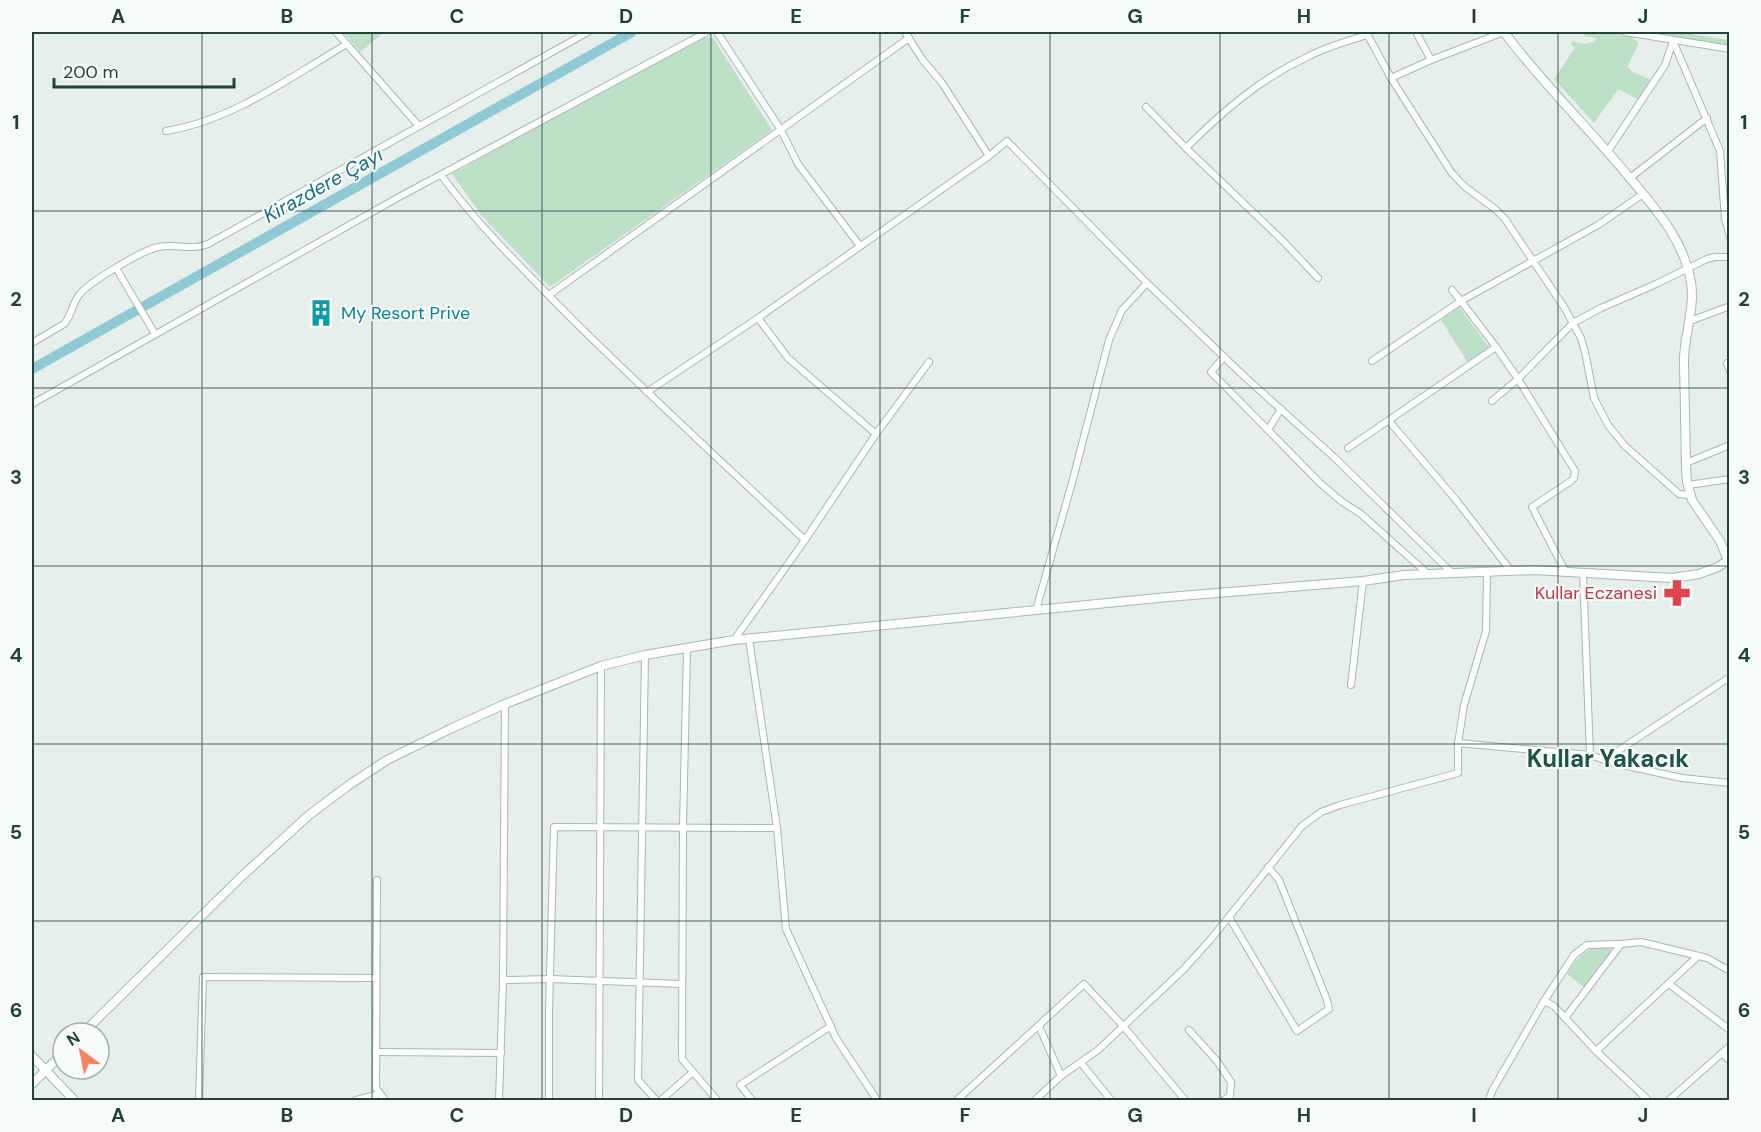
<svg xmlns="http://www.w3.org/2000/svg" width="1761" height="1132" font-family="'DM Sans',sans-serif">
<style>
.green{fill:#bfe0c8}
.lines{fill:none;stroke-linecap:round;stroke-linejoin:round}
.river{stroke:#8ec9d4;stroke-width:10}
.street-casing{stroke:#a8b8b2;stroke-width:8}
.secondary-casing{stroke:#a4bbb3;stroke-width:10}
.street{stroke:#fff;stroke-width:6}
.secondary{stroke:#fff;stroke-width:8}
.grid{fill:none;stroke:#24423a;stroke-width:1.5;stroke-opacity:0.55}
.labels{text-anchor:middle;stroke-width:4.5;stroke-linejoin:round;paint-order:stroke}
.culture-label{font-size:18px;fill:#0d838f;stroke:#f7fbf9;text-anchor:start}
.health-label{font-size:18px;fill:#be3a42;stroke:#f7fbf9;text-anchor:end}
.water-label{font-size:20px;font-style:italic;fill:#1c6f80;stroke:#f7fbf9}
.district-label{font-size:24px;font-weight:bold;fill:#1f5548;stroke:#f7fbf9}
.neatline{fill:none;stroke:#24423a;stroke-width:2}
.grid-label{font-size:20px;text-anchor:middle;font-weight:bold;fill:#24423a}
</style>
<rect width="100%" height="100%" fill="#e6efeb"/>
<!-- green -->
<g class="green">
<polygon points="343,32 384,32 360,52"/>
<polygon points="1584,32 1629,35 1639,43 1629,63 1628,67 1632,71 1651,80 1639,100 1618,89 1594,123 1554,79 1575,48 1571,45 1572,41 1583,44 1595,42 1596,38 1585,36"/>
<polygon points="1640,32 1678,32 1729,40 1729,46"/>
<polygon points="703,37 713,38 772,130 550,287 482,216 452,174 614,83"/>
<polygon points="1459,307 1488,346 1488,349 1468,363 1441,320"/>
<path d="M1596,946L1607,947L1613,951L1585,988L1567,974C1574,962 1583,951 1596,946Z"/>
</g>
<g class="lines">
<!-- river -->
<polyline class="river" points="32,369 632,32"/>
<defs>
<g id="street">
<polyline points="336,32 419,126"/>
<polyline points="717,32 781,130 798,164 860,246"/>
<polyline points="905,32 922,59 942,83 989,156"/>
<polyline points="1366,32 1391,78 1451,172 1464,186 1495,209 1505,219 1564,307 1581,338 1585,352 1594,398 1608,425 1625,446 1679,494 1690,495"/>
<polyline points="1416,32 1431,60"/>
<polyline points="1625,32 1730,49"/>
<polyline points="1391,78 1431,60 1504,32"/>
<path d="M1146,107L1186,148C1222,112 1260,79 1307,57C1326,47 1347,41 1367,35"/>
<path d="M166,131C233,120 289,78 347,44"/>
<polyline points="1186,148 1283,241 1318,278"/>
<polyline points="1608,151 1665,65 1673,41 1720,151 1725,219 1730,237"/>
<path d="M441,175C480,228 528,274 573,320C649,395 727,467 805,540L734,640"/>
<polyline points="1630,178 1707,118"/>
<polyline points="116,268 155,334"/>
<polyline points="549,295 909,38"/>
<polyline points="758,318 788,358 876,434"/>
<polyline points="1690,321 1730,306"/>
<path d="M32,343L64,324C72,315 72,304 79,295C89,282 141,251 158,247C175,243 191,251 208,244L588,32"/>
<polyline points="1496,347 1461,301 1598,225 1643,194"/>
<polyline points="1224,357 1211,372 1320,483 1341,501 1361,514 1428,574"/>
<polyline points="1372,361 1461,301 1452,290"/>
<polyline points="1730,362 1727,363 1730,371"/>
<polyline points="647,392 758,318 989,156 1007,141 1147,283 1246,378 1335,458 1452,573"/>
<polyline points="1492,401 1518,379 1573,323 1601,308 1656,284 1707,259 1715,257 1730,257"/>
<polyline points="32,404 399,197 707,32"/>
<polyline points="1389,421 1456,500 1511,571"/>
<polyline points="1268,430 1281,409"/>
<polyline points="1348,448 1496,347 1518,379 1575,471 1574,478 1571,481 1532,507 1565,571"/>
<polyline points="1686,463 1730,445"/>
<polyline points="1688,485 1730,479"/>
<polyline points="805,540 876,434 929,362"/>
<polyline points="1583,572 1590,755"/>
<polyline points="1036,610 1073,479 1109,340 1122,310 1147,283"/>
<polyline points="749,639 777,828 786,929 836,1038 877,1100"/>
<polyline points="687,648 683,826 682,1059 717,1100"/>
<polyline points="645,655 638,1080 656,1100"/>
<polyline points="1351,685 1363,581"/>
<polyline points="1458,743 1590,755 1614,763 1682,778 1730,783"/>
<polyline points="1604,760 1730,677"/>
<polyline points="377,880 376,1088 385,1100"/>
<polyline points="1229,917 1297,1031 1329,1009 1327,1000 1279,880 1268,867"/>
<polyline points="503,980 550,979 682,984"/>
<polyline points="1669,984 1730,1030"/>
<polyline points="1544,1001 1574,955 1587,945 1621,944"/>
<polyline points="1565,1018 1621,944 1641,942 1707,958 1730,971"/>
<polyline points="1039,1026 1061,1076"/>
<polyline points="1189,1030 1217,1061 1231,1082 1230,1096 1224,1100"/>
<polyline points="1596,1051 1648,1100"/>
<polyline points="376,1052 501,1053"/>
<polyline points="1722,1053 1730,1061"/>
<polyline points="1081,1063 1111,1100"/>
<polyline points="199,1100 203,977 376,978"/>
<polyline points="356,1100 380,1094"/>
<polyline points="499,1100 503,980 505,704"/>
<polyline points="549,1100 549,1011 554,827 777,828"/>
<polyline points="599,1100 601,666"/>
<polyline points="661,1100 693,1072"/>
<polyline points="752,1100 740,1085 831,1026"/>
<polyline points="957,1100 1084,984 1124,1027 1185,1100"/>
<polyline points="1035,1100 1061,1076 1098,1050 1183,970 1211,939 1302,826 1321,812 1340,805 1458,773 1458,743 1464,705 1486,631 1487,572"/>
<polyline points="1489,1100 1492,1091 1544,1001 1554,1006 1596,1051 1698,956"/>
<polyline points="1669,1100 1730,1046"/>
</g>
<g id="secondary">
<path d="M1504,32C1542,83 1588,127 1629,177C1655,208 1684,240 1691,282C1695,308 1685,332 1684,358C1684,378 1685,398 1685,418C1686,439 1685,461 1687,482L1692,500L1720,541L1729,563"/>
<polyline points="83,1033 241,877 309,815 349,785 387,760 450,729 505,704 601,666 645,655 734,640 1168,597 1363,581 1404,575 1534,570 1672,578 1699,574 1718,567 1730,559"/>
<polyline points="32,1056 74,1100"/>
<polyline points="32,1084 63,1053"/>
</g>
</defs>
<!-- street casing -->
<use href="#street" class="street-casing"/>
<!-- secondary casing -->
<use href="#secondary" class="secondary-casing"/>
<!-- street -->
<use href="#street" class="street"/>
<!-- secondary -->
<use href="#secondary" class="secondary"/>
</g>
<!-- grid -->
<path class="grid" d="M202,32V1100M372,32V1100M542,32V1100M711,32V1100M880,32V1100M1050,32V1100M1220,32V1100M1389,32V1100M1558,32V1100M32,211H1730M32,388H1730M32,566H1730M32,744H1730M32,921H1730"/>
<!-- icons -->
<defs>
<symbol id="building-bare" viewBox="-9 -9 18 18"><path d="M-4-6H4V6H1V3H-1V6H-4ZM-2.5-4.3h1.7v1.8h-1.7ZM.8-4.3h1.7v1.8H.8ZM-2.5-1h1.7V.8h-1.7ZM.8-1h1.7V.8H.8Z" fill="#0f9aa8" stroke="#f7fbf9" stroke-width="2.5" paint-order="stroke"/></symbol>
<symbol id="pharmacy-bare" viewBox="-9 -9 18 18"><path d="M-2-6h4v4h4v4h-4v4h-4v-4h-4v-4h4Z" fill="#e0444e" stroke="#f7fbf9" stroke-width="2.5" paint-order="stroke"/></symbol>
</defs>
<g fill-rule="evenodd">
<use href="#building-bare" x="302" y="294" width="38" height="38"/>
<use href="#pharmacy-bare" x="1658" y="574" width="38" height="38"/>
</g>
<g class="labels">
<!-- culture labels -->
<g class="culture-label">
<text x="341" y="319">My Resort Prive</text>
</g>
<!-- health labels -->
<g class="health-label">
<text x="1657" y="599">Kullar Eczanesi</text>
</g>
<!-- water labels -->
<g class="water-label">
<text transform="translate(323 185) rotate(-29)" y="7">Kirazdere Çayı</text>
</g>
<!-- district labels -->
<g class="district-label">
<text x="1608" y="767">Kullar Yakacık</text>
</g>
</g>
<!-- border -->
<rect width="1761" height="1132" fill="none" stroke="#f7fbf9" stroke-width="66"/>
<!-- north arrow -->
<g transform="translate(81 1051) rotate(328)"><circle r="28" fill="#f7fbf9" stroke="#a3b1ad" stroke-width="1.5"/>
<path d="M0-4.5L10 22L0 15L-10 22Z" fill="#f4845f"/>
<text y="-9" font-size="16" font-weight="bold" text-anchor="middle" fill="#24423a">N</text>
</g>
<!-- scale -->
<path d="M54 78v9h180v-9" fill="none" stroke="#24423a" stroke-width="3"/>
<text x="63" y="78" font-size="18" fill="#24423a" stroke="#f7fbf9" stroke-width="4.5" paint-order="stroke">200 m</text>
<rect x="33" y="33" width="1695" height="1066" class="neatline"/>
<g class="grid-label">
<text x="118" y="23">A</text>
<text x="287" y="23">B</text>
<text x="457" y="23">C</text>
<text x="626" y="23">D</text>
<text x="796" y="23">E</text>
<text x="965" y="23">F</text>
<text x="1135" y="23">G</text>
<text x="1304" y="23">H</text>
<text x="1474" y="23">I</text>
<text x="1643" y="23">J</text>
<text x="16" y="129">1</text>
<text x="1744" y="129">1</text>
<text x="16" y="306">2</text>
<text x="1744" y="306">2</text>
<text x="16" y="484">3</text>
<text x="1744" y="484">3</text>
<text x="16" y="662">4</text>
<text x="1744" y="662">4</text>
<text x="16" y="839">5</text>
<text x="1744" y="839">5</text>
<text x="16" y="1017">6</text>
<text x="1744" y="1017">6</text>
<text x="118" y="1122">A</text>
<text x="287" y="1122">B</text>
<text x="457" y="1122">C</text>
<text x="626" y="1122">D</text>
<text x="796" y="1122">E</text>
<text x="965" y="1122">F</text>
<text x="1135" y="1122">G</text>
<text x="1304" y="1122">H</text>
<text x="1474" y="1122">I</text>
<text x="1643" y="1122">J</text>
</g>
</svg>
